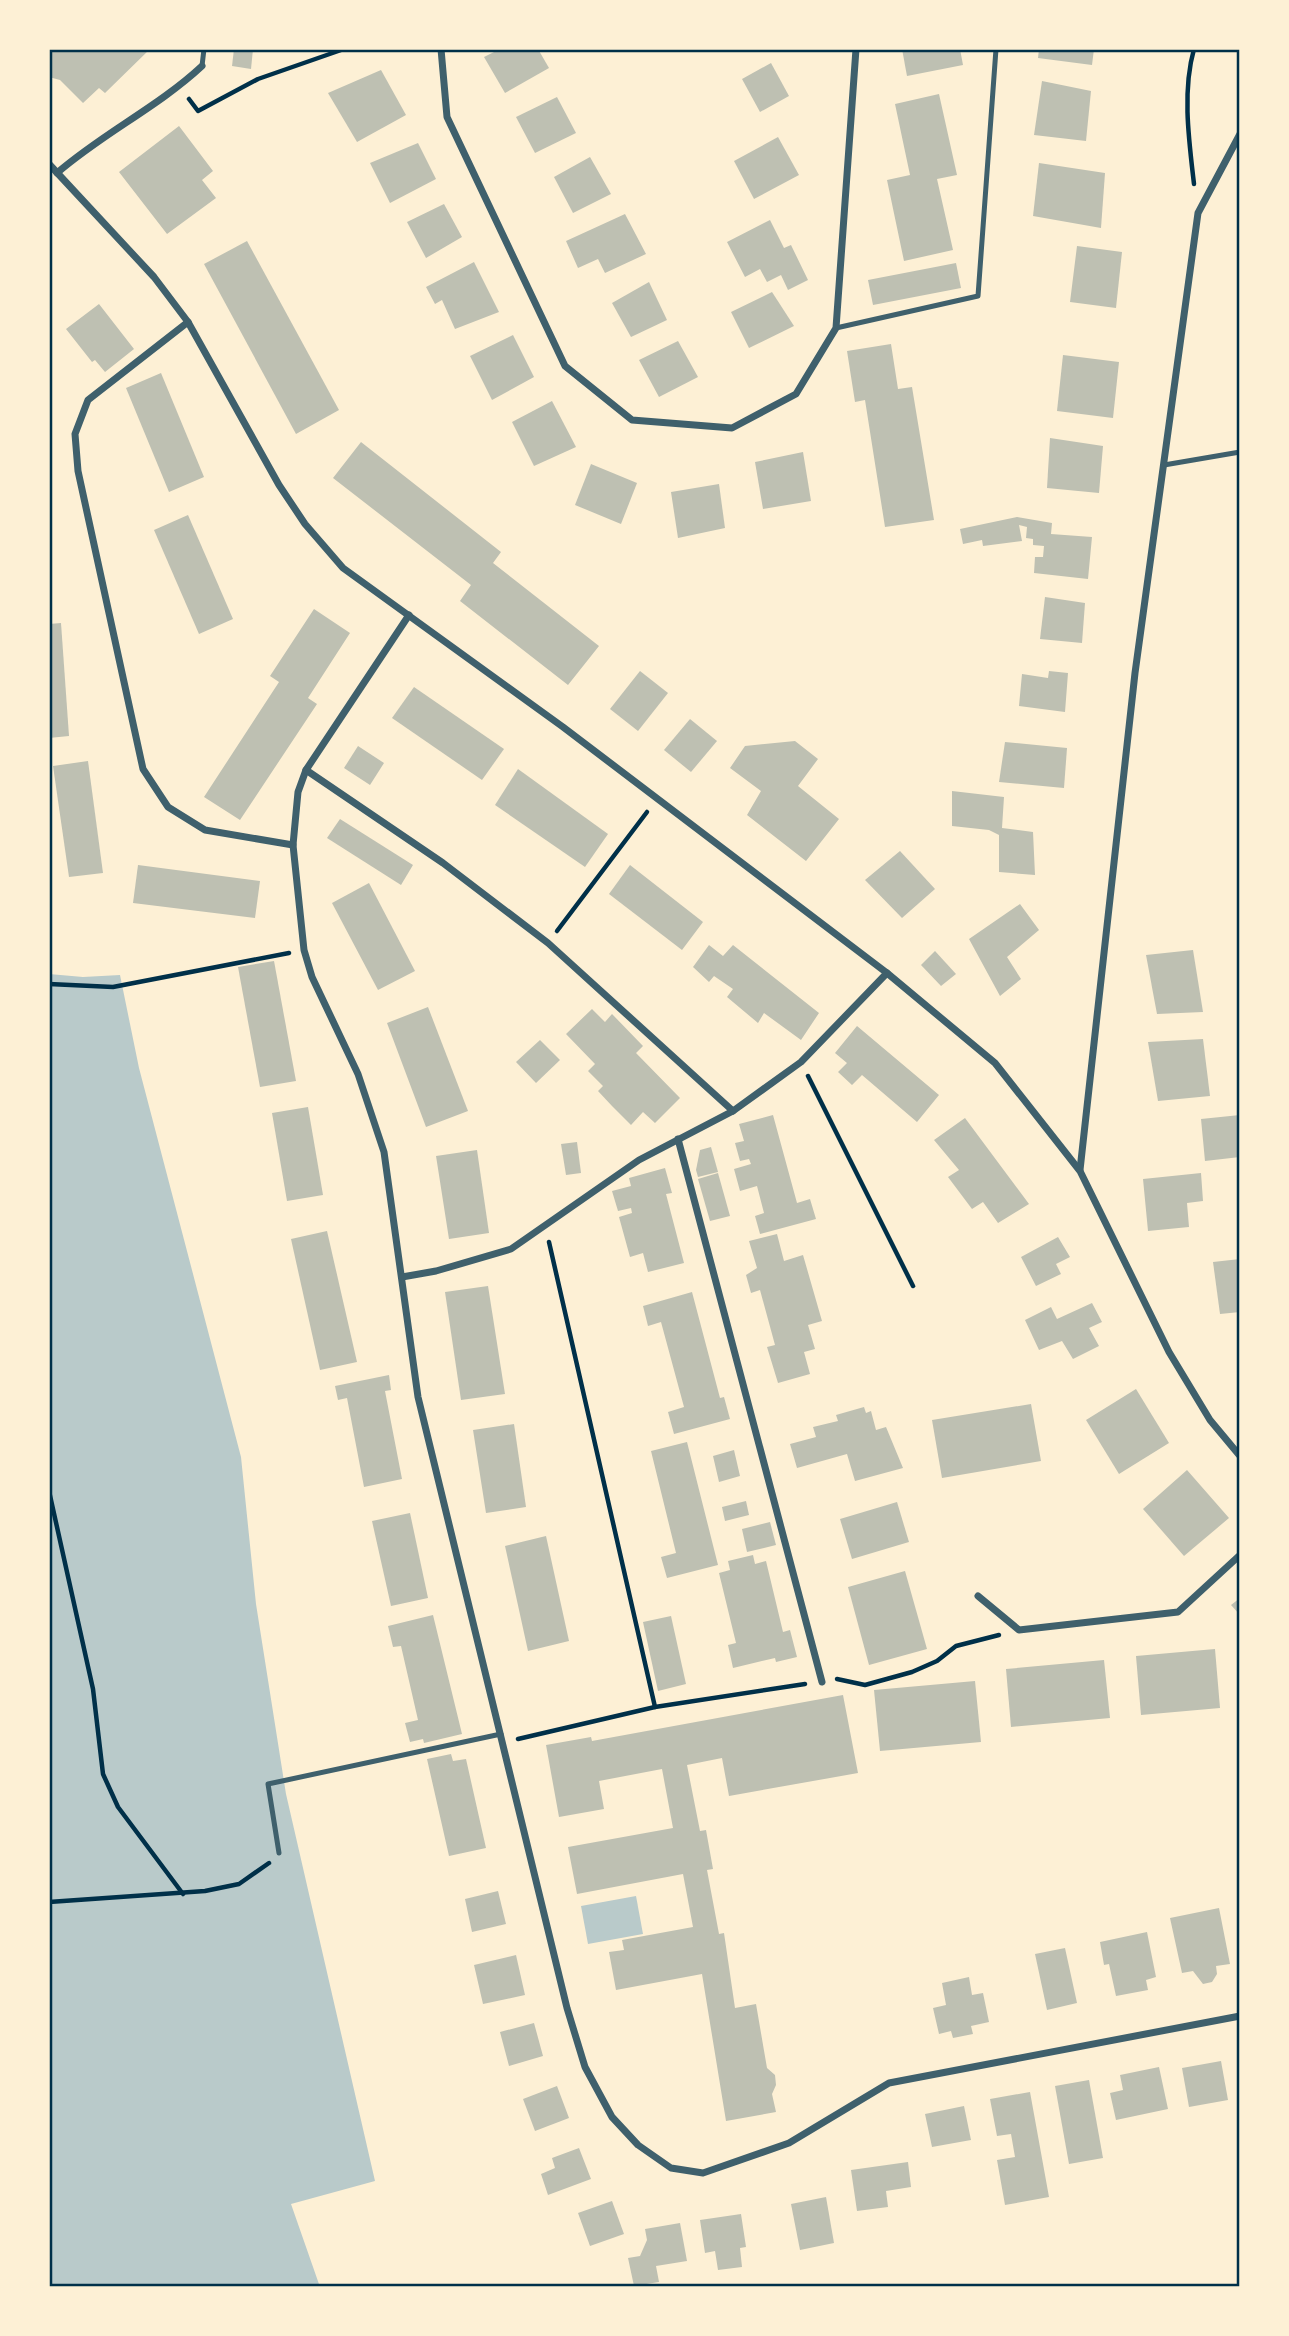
<svg xmlns="http://www.w3.org/2000/svg" width="1289" height="2336" font-family="'IBM Plex Sans',sans-serif">
<style>
.green{fill:#b9caca}
.building{fill:#bec0b2}
.lines{fill:none;stroke-linecap:round;stroke-linejoin:round}
.path{stroke:#003049;stroke-width:4.5}
.service{stroke:#3f606c;stroke-width:5}
.minor{stroke:#3f606c;stroke-width:7}
.neatline{fill:none;stroke:#003049;stroke-width:2.5}
</style>
<rect width="100%" height="100%" fill="#fdf0d5"/>
<!-- green -->
<g class="green">
<polygon points="49,974 83,977 120,975 139,1068 241,1457 256,1604 286,1794 375,2181 291,2204 320,2287 49,2287"/>
<polygon points="636,1896 643,1934 588,1944 581,1906"/>
</g>
<!-- building -->
<g class="building">
<polygon points="49,49 150,49 105,93 99,88 83,103 60,80 49,77"/>
<polygon points="234,49 253,49 251,69 232,66"/>
<polygon points="500,49 538,49 549,68 505,93 484,57"/>
<polygon points="902,49 960,49 963,65 907,76"/>
<polygon points="1039,49 1094,49 1092,65 1038,58"/>
<polygon points="771,63 789,96 760,112 742,79"/>
<polygon points="381,70 406,115 357,142 328,93"/>
<polygon points="1042,81 1091,91 1086,141 1034,135"/>
<polygon points="939,94 957,175 937,179 953,250 904,261 887,180 910,175 895,104"/>
<polygon points="557,97 576,133 535,153 516,117"/>
<polygon points="179,126 213,171 202,180 216,198 167,234 119,172"/>
<polygon points="778,137 799,175 754,199 734,161"/>
<polygon points="418,143 436,179 390,203 370,163"/>
<polygon points="590,157 611,194 573,213 554,177"/>
<polygon points="1039,163 1105,173 1101,228 1033,216"/>
<polygon points="444,204 462,237 426,258 407,222"/>
<polygon points="625,214 646,254 605,273 598,259 578,268 566,241"/>
<polygon points="770,220 784,248 791,245 808,280 788,290 781,275 767,282 760,269 745,277 727,242"/>
<polygon points="247,241 339,410 296,434 204,264"/>
<polygon points="1077,246 1122,252 1116,308 1070,302"/>
<polygon points="474,262 499,312 455,329 442,300 435,304 426,287"/>
<polygon points="956,263 961,288 873,305 868,280"/>
<polygon points="649,282 667,320 631,337 612,303"/>
<polygon points="772,292 794,326 749,348 731,312"/>
<polygon points="99,304 134,349 105,372 95,360 92,362 66,329"/>
<polygon points="513,335 534,377 492,400 470,356"/>
<polygon points="678,341 698,377 659,397 639,360"/>
<polygon points="891,344 898,389 912,387 934,520 885,527 865,400 855,402 847,351"/>
<polygon points="1063,355 1119,362 1113,418 1057,411"/>
<polygon points="161,373 204,477 169,492 126,388"/>
<polygon points="552,401 576,447 534,466 512,422"/>
<polygon points="1050,438 1103,446 1099,493 1047,488"/>
<polygon points="361,442 501,552 493,563 599,646 568,685 460,601 471,585 333,478"/>
<polygon points="803,452 811,501 763,509 755,462"/>
<polygon points="591,464 637,483 621,524 575,505"/>
<polygon points="719,484 725,528 678,538 671,492"/>
<polygon points="188,515 233,619 199,634 154,530"/>
<polygon points="1017,517 1052,523 1051,534 1092,537 1088,579 1034,573 1035,557 1043,557 1044,546 1033,545 1033,539 1026,538 1027,527 1019,525 1022,541 983,546 982,540 963,544 960,529"/>
<polygon points="1045,597 1085,603 1082,643 1040,639"/>
<polygon points="314,609 350,633 308,698 317,704 240,820 204,797 279,682 270,676"/>
<polygon points="61,623 69,736 49,738 49,624"/>
<polygon points="640,671 668,693 638,731 610,709"/>
<polygon points="1049,671 1068,673 1065,712 1019,706 1022,674 1048,678"/>
<polygon points="414,687 504,749 482,780 392,718"/>
<polygon points="690,719 717,741 691,772 664,750"/>
<polygon points="795,741 818,759 798,786 839,819 806,861 747,815 761,791 730,768 745,746"/>
<polygon points="1005,742 1067,748 1064,788 999,782"/>
<polygon points="358,746 384,763 370,785 344,768"/>
<polygon points="88,761 103,873 69,877 53,766"/>
<polygon points="518,769 608,834 585,867 495,805"/>
<polygon points="952,791 1004,797 1002,828 1033,832 1035,875 999,872 999,835 989,830 952,826"/>
<polygon points="340,819 413,865 401,885 327,838"/>
<polygon points="900,851 935,889 902,918 865,880"/>
<polygon points="138,865 260,881 255,918 133,903"/>
<polygon points="630,865 703,922 682,950 609,894"/>
<polygon points="369,883 415,971 378,990 332,903"/>
<polygon points="1020,904 1039,930 1007,957 1021,979 1000,996 969,939"/>
<polygon points="709,945 723,956 733,945 819,1013 801,1040 764,1013 758,1023 727,997 733,989 714,976 709,982 693,967"/>
<polygon points="1193,950 1203,1012 1157,1014 1146,955"/>
<polygon points="935,951 956,974 941,986 921,965"/>
<polygon points="274,961 296,1081 260,1087 238,967"/>
<polygon points="428,1007 468,1111 426,1127 387,1023"/>
<polygon points="592,1009 605,1022 612,1014 643,1046 636,1053 680,1098 655,1123 643,1112 631,1125 612,1106 598,1091 603,1086 588,1071 595,1064 566,1034"/>
<polygon points="857,1026 939,1095 917,1122 862,1075 852,1085 838,1072 847,1063 835,1053"/>
<polygon points="1203,1039 1210,1096 1158,1101 1148,1042"/>
<polygon points="540,1040 560,1060 536,1083 516,1062"/>
<polygon points="308,1107 323,1195 287,1201 272,1113"/>
<polygon points="773,1115 797,1203 810,1199 816,1219 760,1234 755,1216 764,1213 757,1186 740,1191 734,1169 751,1164 749,1159 740,1161 735,1143 744,1141 739,1124"/>
<polygon points="1240,1115 1240,1157 1205,1161 1201,1119"/>
<polygon points="965,1118 1029,1204 998,1223 983,1202 972,1209 948,1177 959,1170 934,1140"/>
<polygon points="577,1142 581,1173 566,1175 561,1144"/>
<polygon points="711,1147 718,1172 698,1177 696,1170 700,1150"/>
<polygon points="477,1150 489,1233 449,1239 436,1156"/>
<polygon points="665,1168 672,1193 666,1194 684,1263 648,1272 643,1253 630,1257 619,1217 632,1213 631,1208 618,1211 612,1191 631,1186 629,1178"/>
<polygon points="718,1173 730,1216 710,1221 698,1179"/>
<polygon points="1201,1173 1203,1201 1187,1203 1189,1227 1148,1231 1143,1179"/>
<polygon points="327,1231 357,1362 320,1370 291,1239"/>
<polygon points="777,1234 784,1261 803,1255 822,1321 808,1325 815,1349 804,1352 810,1374 778,1383 767,1347 775,1345 760,1290 751,1293 746,1275 757,1268 749,1241"/>
<polygon points="1058,1237 1070,1257 1056,1264 1061,1274 1036,1286 1021,1257"/>
<polygon points="1240,1259 1240,1312 1220,1314 1213,1262"/>
<polygon points="488,1286 505,1394 461,1400 445,1292"/>
<polygon points="692,1292 720,1398 724,1397 730,1419 674,1434 668,1412 684,1407 661,1322 648,1326 643,1306"/>
<polygon points="1092,1303 1102,1322 1089,1328 1099,1346 1073,1359 1062,1341 1039,1350 1025,1320 1051,1307 1057,1319"/>
<polygon points="389,1375 391,1390 385,1391 402,1479 364,1487 347,1398 338,1400 335,1386"/>
<polygon points="1136,1389 1169,1443 1119,1474 1086,1420"/>
<polygon points="1031,1404 1041,1461 942,1478 932,1420"/>
<polygon points="864,1407 866,1413 871,1411 876,1430 886,1427 903,1468 855,1481 847,1454 797,1468 790,1444 816,1437 813,1427 838,1421 836,1415"/>
<polygon points="514,1424 526,1507 486,1513 473,1430"/>
<polygon points="687,1442 718,1565 667,1578 661,1557 676,1553 651,1451"/>
<polygon points="734,1450 740,1476 719,1482 713,1456"/>
<polygon points="1187,1470 1229,1518 1184,1556 1143,1509"/>
<polygon points="746,1501 749,1515 725,1521 722,1507"/>
<polygon points="897,1502 909,1542 852,1559 840,1519"/>
<polygon points="410,1513 428,1598 391,1606 372,1521"/>
<polygon points="770,1522 776,1545 747,1552 742,1529"/>
<polygon points="546,1536 569,1641 528,1651 505,1546"/>
<polygon points="753,1555 755,1564 766,1561 783,1632 790,1630 797,1657 776,1662 775,1658 733,1668 728,1645 736,1643 719,1573 730,1570 728,1561"/>
<polygon points="905,1571 927,1649 869,1665 848,1587"/>
<polygon points="1240,1598 1240,1615 1231,1605"/>
<polygon points="433,1615 462,1734 424,1743 423,1739 410,1742 405,1723 418,1720 401,1646 393,1647 388,1626"/>
<polygon points="671,1616 686,1684 658,1691 643,1622"/>
<polygon points="1215,1649 1220,1708 1141,1715 1136,1656"/>
<polygon points="1104,1660 1110,1718 1011,1727 1006,1669"/>
<polygon points="975,1681 981,1742 880,1751 874,1690"/>
<polygon points="843,1695 858,1773 729,1796 722,1758 687,1765 700,1831 706,1830 713,1869 707,1870 719,1934 724,1933 735,2008 756,2004 767,2068 775,2075 776,2085 772,2094 776,2112 726,2121 702,1974 616,1990 609,1952 624,1950 622,1940 693,1927 683,1874 577,1894 568,1847 673,1828 662,1769 599,1781 604,1809 559,1817 546,1745 591,1737 592,1741"/>
<polygon points="451,1754 453,1761 466,1759 486,1848 449,1856 427,1759"/>
<polygon points="498,1891 506,1924 472,1932 465,1899"/>
<polygon points="1219,1908 1230,1964 1216,1966 1217,1974 1212,1982 1203,1984 1193,1971 1182,1973 1170,1918"/>
<polygon points="1147,1932 1156,1977 1146,1980 1148,1990 1116,1996 1109,1964 1104,1965 1100,1942"/>
<polygon points="1065,1948 1077,2003 1047,2010 1035,1954"/>
<polygon points="516,1955 525,1995 483,2004 474,1965"/>
<polygon points="969,1977 972,1995 983,1993 989,2022 971,2026 973,2034 953,2038 951,2031 939,2034 933,2008 946,2005 942,1983"/>
<polygon points="534,2023 543,2056 509,2066 500,2032"/>
<polygon points="1221,2061 1228,2100 1189,2107 1182,2068"/>
<polygon points="1159,2067 1168,2109 1116,2120 1110,2093 1123,2090 1120,2075"/>
<polygon points="1089,2080 1103,2158 1069,2164 1055,2086"/>
<polygon points="557,2086 569,2118 535,2131 523,2099"/>
<polygon points="1030,2092 1049,2197 1005,2205 997,2160 1015,2157 1011,2134 997,2136 990,2099"/>
<polygon points="964,2106 971,2140 932,2147 925,2114"/>
<polygon points="579,2148 591,2179 548,2195 541,2174 555,2168 552,2158"/>
<polygon points="908,2162 911,2187 886,2191 888,2207 857,2211 851,2170"/>
<polygon points="826,2197 834,2243 800,2250 791,2204"/>
<polygon points="612,2201 624,2234 590,2246 578,2213"/>
<polygon points="741,2214 746,2247 740,2248 742,2267 718,2270 715,2251 705,2253 700,2220"/>
<polygon points="680,2223 687,2261 656,2266 659,2282 634,2286 628,2258 640,2256 647,2240 645,2229"/>
</g>
<g class="lines">
<!-- path -->
<g class="path">
<path d="M1194,49C1182,91 1189,141 1194,184"/>
<polyline points="189,99 198,111 258,79 344,49"/>
<polyline points="557,931 647,812"/>
<polyline points="49,984 113,987 289,953"/>
<polyline points="808,1076 913,1286"/>
<polyline points="549,1242 655,1707"/>
<polyline points="49,1491 93,1689 103,1774 118,1807 183,1894"/>
<polyline points="837,1679 865,1685 912,1672 937,1661 956,1646 999,1635"/>
<polyline points="518,1739 655,1707 805,1684"/>
<polyline points="49,1902 205,1891 239,1884 269,1863"/>
</g>
<!-- service -->
<g class="service">
<polyline points="202,66 204,49"/>
<polyline points="836,328 978,296 996,49"/>
<polyline points="1164,465 1240,452"/>
<polyline points="279,1853 268,1784 501,1734"/>
</g>
<!-- minor -->
<g class="minor">
<polyline points="441,49 447,117 565,366 632,420 732,428 796,394 836,328 856,49"/>
<polyline points="49,164 154,277 188,322 279,485 305,524 343,568 563,727 887,973 995,1063 1080,1171 1169,1352 1210,1420 1240,1456"/>
<path d="M57,173C103,133 158,107 202,66"/>
<polyline points="188,322 88,400 75,434 78,471 143,769 168,807 205,830 293,845"/>
<polyline points="409,615 306,770 298,792 293,845 304,950 312,977 358,1074 384,1152 418,1397 567,2008 585,2067 612,2117 638,2145 671,2168 703,2173 789,2143 889,2083 1240,2016"/>
<polyline points="306,770 443,863 548,943 733,1111"/>
<polyline points="678,1139 822,1682"/>
<polyline points="1080,1170 1135,673 1198,213 1240,134"/>
<polyline points="402,1277 436,1271 511,1249 639,1160 733,1111 801,1062 887,973"/>
<polyline points="978,1596 1019,1630 1178,1612 1240,1555"/>
</g>
</g>
<!-- border -->
<rect width="1289" height="2336" fill="none" stroke="#fdf0d5" stroke-width="102"/>
<rect x="51" y="51" width="1187" height="2234" class="neatline"/>
</svg>
